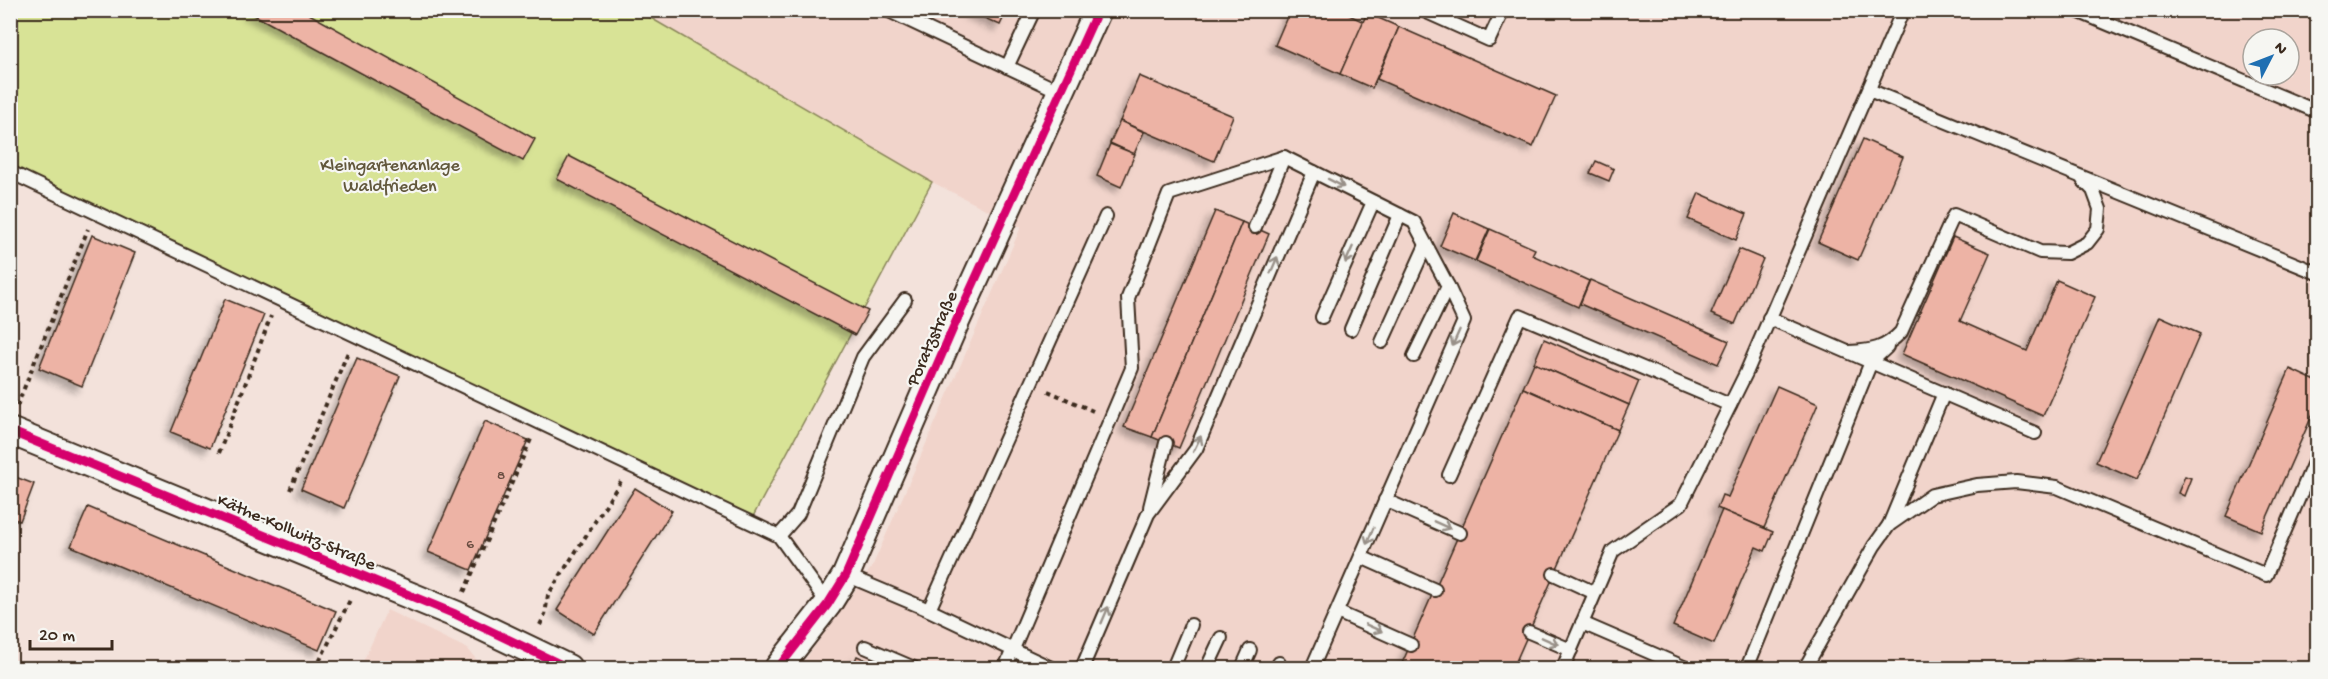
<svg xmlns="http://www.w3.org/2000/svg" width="2328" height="679" font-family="'Gochi Hand',sans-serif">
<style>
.built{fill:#f1d4cb;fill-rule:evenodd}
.green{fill:#d8e396;stroke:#8a865a;stroke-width:1.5}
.building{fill:#edb3a5;stroke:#3b2a1e;stroke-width:1.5;filter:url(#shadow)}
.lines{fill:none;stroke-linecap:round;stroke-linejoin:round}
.lane-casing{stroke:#3b2a1e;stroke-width:16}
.street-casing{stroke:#3b2a1e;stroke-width:30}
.path{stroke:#3b2a1e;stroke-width:4;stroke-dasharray:4.5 4.5;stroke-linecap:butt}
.lane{stroke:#f6f6f2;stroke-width:12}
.street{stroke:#f6f6f2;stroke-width:26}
.cycleway-casing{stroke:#f6f6f2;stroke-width:13}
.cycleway{stroke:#d6006c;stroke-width:9}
.oneway{stroke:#989088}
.labels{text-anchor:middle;stroke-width:4.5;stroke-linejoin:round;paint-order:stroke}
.number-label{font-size:15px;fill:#684c40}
.park-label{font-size:18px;fill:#62583c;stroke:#f6f6f2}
.street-label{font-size:18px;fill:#3b2a1e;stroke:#f6f6f2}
</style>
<defs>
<filter id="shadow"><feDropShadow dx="-5.5" dy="5.5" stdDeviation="3" flood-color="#0004"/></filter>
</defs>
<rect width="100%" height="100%" fill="#f3e2db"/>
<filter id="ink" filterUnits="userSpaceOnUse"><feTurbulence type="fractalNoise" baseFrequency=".0167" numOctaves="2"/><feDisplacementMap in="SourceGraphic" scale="12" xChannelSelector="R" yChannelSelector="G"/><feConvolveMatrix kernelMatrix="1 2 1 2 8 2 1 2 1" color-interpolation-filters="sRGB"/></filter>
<g filter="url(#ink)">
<!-- built -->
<g class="built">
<path d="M637,11H2317V668H799L872,567L1021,227L932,182ZM2253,39H2289V75H2253Z"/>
<polygon points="387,610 468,649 483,668 360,668"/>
</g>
<!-- green -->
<polygon class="green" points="637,10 932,182 750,522 11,175 11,11"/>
<!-- building -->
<g class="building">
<polygon points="245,10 302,10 535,139 523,161"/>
<polygon points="967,10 1007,10 1000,25"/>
<polygon points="1290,10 1339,10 1364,22 1340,74 1275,45"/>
<polygon points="1367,13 1399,27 1372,88 1340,74"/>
<polygon points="1399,27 1556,96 1533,147 1377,79"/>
<polygon points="1139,76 1233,116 1214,161 1120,121"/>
<polygon points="1120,121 1144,132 1134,154 1110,143"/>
<polygon points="1863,139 1903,157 1858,260 1818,242"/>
<polygon points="1110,144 1135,154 1121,187 1097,176"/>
<polygon points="569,156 868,311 855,335 557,179"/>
<polygon points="1596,161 1614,169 1609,181 1590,173"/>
<polygon points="1699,193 1747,214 1736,240 1688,219"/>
<polygon points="1215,211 1242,222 1152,437 1124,427"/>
<polygon points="1454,213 1489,229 1475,261 1440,246"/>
<polygon points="1242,222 1269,234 1179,448 1152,437"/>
<polygon points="1490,229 1535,249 1532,255 1589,281 1578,307 1476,261"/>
<polygon points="92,235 135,253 82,386 39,368"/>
<polygon points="1953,237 1990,253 1960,321 2027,351 2057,280 2095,297 2043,416 1902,354"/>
<polygon points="1739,249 1763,259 1735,324 1711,314"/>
<polygon points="1590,280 1729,341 1718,364 1580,304"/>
<polygon points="225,299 264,315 210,448 171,432"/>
<polygon points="2160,316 2200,334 2137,480 2096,462"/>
<polygon points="1544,339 1639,381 1629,405 1534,363"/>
<polygon points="357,358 400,376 344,508 301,489"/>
<polygon points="1534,363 1629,405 1618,430 1523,388"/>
<polygon points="2290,369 2318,382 2318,402 2261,531 2226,516"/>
<polygon points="1777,386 1818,404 1764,528 1717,508 1722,495 1728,497"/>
<polygon points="1523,388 1618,430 1513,668 1400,668"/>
<polygon points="485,421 528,440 471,570 428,552"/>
<polygon points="10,475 34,484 20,521 10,518"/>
<polygon points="2185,476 2191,478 2184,496 2178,493"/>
<polygon points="635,488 672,511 594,634 557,610"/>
<polygon points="88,507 336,611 319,650 71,546"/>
<polygon points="1722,510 1773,532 1765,551 1756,547 1714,644 1673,626"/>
<polygon points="857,656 884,668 852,668"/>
</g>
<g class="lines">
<defs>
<g id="lane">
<polyline points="887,10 1061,92"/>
<polyline points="1422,10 1489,40 1503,10"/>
<polyline points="2075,10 2318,112"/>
<polyline points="1007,67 1034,10"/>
<polyline points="1869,90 2315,272"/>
<polyline points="10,172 779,536 828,604"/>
<polyline points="1255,227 1284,157"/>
<polyline points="1322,317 1373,202"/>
<polyline points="1769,318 2035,433"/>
<polyline points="1351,329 1400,215"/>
<polyline points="1382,342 1426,245"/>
<path d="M1849,352C1872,351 1885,349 1901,332L1954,215L2040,252L2067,253L2087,243L2098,229L2100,209L2093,190L2083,180"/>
<polyline points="1414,356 1448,286"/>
<polyline points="1449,475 1520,316 1730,405"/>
<polyline points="1385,500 1460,533"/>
<polyline points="1150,507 1166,443"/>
<polyline points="1889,525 1932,495 1977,485 2016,482 2057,487 2266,575 2318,453"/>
<polyline points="779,536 798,514 863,357 905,300"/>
<polyline points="1361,557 1435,590"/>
<polyline points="1554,574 1595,593"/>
<polyline points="846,575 929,610 1051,668"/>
<polyline points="929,610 1106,216"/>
<polyline points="1337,612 1411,645"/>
<polyline points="1582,623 1686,668"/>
<polyline points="1529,632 1571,650"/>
<polyline points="865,647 914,668"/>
<polyline points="1005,668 1132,368 1128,298 1169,194 1284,157 1414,222 1448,286 1464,321 1312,668"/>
<polyline points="1082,668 1148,514 1196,449 1314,172"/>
<polyline points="1173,668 1191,625"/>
<polyline points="1207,668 1221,638"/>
<polyline points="1242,668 1250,650"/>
<polyline points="1276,668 1279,663"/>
<polyline points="1563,668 1613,551 1681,504 1746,373 1903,10"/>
<polyline points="1747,668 1871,362 1887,347"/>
<polyline points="1805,668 1874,546 1889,525 1944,393"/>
<polyline points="2065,668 2080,665 2096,668"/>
</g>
<g id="street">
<polyline points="10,431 455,614 568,668"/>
<polyline points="778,668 828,604 846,575 954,326 1098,10"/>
</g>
</defs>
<!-- lane casing -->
<use href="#lane" class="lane-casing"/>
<!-- street casing -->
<use href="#street" class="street-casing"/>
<!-- path -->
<g class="path">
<polyline points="1048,391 1093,411"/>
<polyline points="17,406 88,229"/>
<polyline points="219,453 271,316"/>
<polyline points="290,490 348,352"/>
<polyline points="464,592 531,439"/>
<polyline points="540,625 545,615 548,595 621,481"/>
<polyline points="320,668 317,666 351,598"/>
</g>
<!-- lane -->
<use href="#lane" class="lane"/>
<!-- street -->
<use href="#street" class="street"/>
<defs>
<g id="cycleway">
<polyline points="10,431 455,614 568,668"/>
<polyline points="778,668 828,604 846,575 954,326 1098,10"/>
</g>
</defs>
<!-- cycleway casing -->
<use href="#cycleway" class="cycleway-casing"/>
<!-- cycleway -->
<use href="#cycleway" class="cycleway"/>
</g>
<!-- one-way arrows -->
<defs><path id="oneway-shaft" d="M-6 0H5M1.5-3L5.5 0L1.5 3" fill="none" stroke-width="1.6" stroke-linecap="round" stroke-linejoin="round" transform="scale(1.5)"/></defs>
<g class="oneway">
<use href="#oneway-shaft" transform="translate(1336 183) rotate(27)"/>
<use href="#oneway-shaft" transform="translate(1349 255) rotate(114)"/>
<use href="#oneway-shaft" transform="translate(1274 265) rotate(-67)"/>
<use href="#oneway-shaft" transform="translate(1456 338) rotate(114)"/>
<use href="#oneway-shaft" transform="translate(1197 444) rotate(-64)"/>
<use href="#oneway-shaft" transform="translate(1442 525) rotate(24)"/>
<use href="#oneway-shaft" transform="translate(1370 536) rotate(113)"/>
<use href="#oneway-shaft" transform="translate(1105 615) rotate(-67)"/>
<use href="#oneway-shaft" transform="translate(1374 628) rotate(24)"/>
<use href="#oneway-shaft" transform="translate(1550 641) rotate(24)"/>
</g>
</g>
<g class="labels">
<!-- number labels -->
<g class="number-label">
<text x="501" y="479">8</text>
<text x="470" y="548">6</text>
</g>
<!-- park labels -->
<g class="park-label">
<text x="390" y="170">Kleingartenanlage<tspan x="390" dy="21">Waldfrieden</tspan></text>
</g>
<!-- street labels -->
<g class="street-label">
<text transform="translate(931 338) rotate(-66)" y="6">Poratzstraße</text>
<text transform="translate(297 531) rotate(23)" y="6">Käthe-Kollwitz-Straße</text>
</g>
</g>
<!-- margin -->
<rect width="2328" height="679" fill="none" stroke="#f6f6f2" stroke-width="36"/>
<rect x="18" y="18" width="2292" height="643" fill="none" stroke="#3b2a1e" stroke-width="2" filter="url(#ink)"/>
<!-- north arrow -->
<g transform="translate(2271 57) rotate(48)"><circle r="28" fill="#f6f6f2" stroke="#aba49d" stroke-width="1.5"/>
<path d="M0-4.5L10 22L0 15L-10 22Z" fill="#1f6fb2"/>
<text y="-9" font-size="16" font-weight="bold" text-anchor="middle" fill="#3b2a1e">N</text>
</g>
<!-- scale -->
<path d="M30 640v9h82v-9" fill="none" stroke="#3b2a1e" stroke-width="3"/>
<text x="39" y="640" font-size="18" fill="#3b2a1e" stroke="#f6f6f2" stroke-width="4.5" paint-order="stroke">20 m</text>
</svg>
